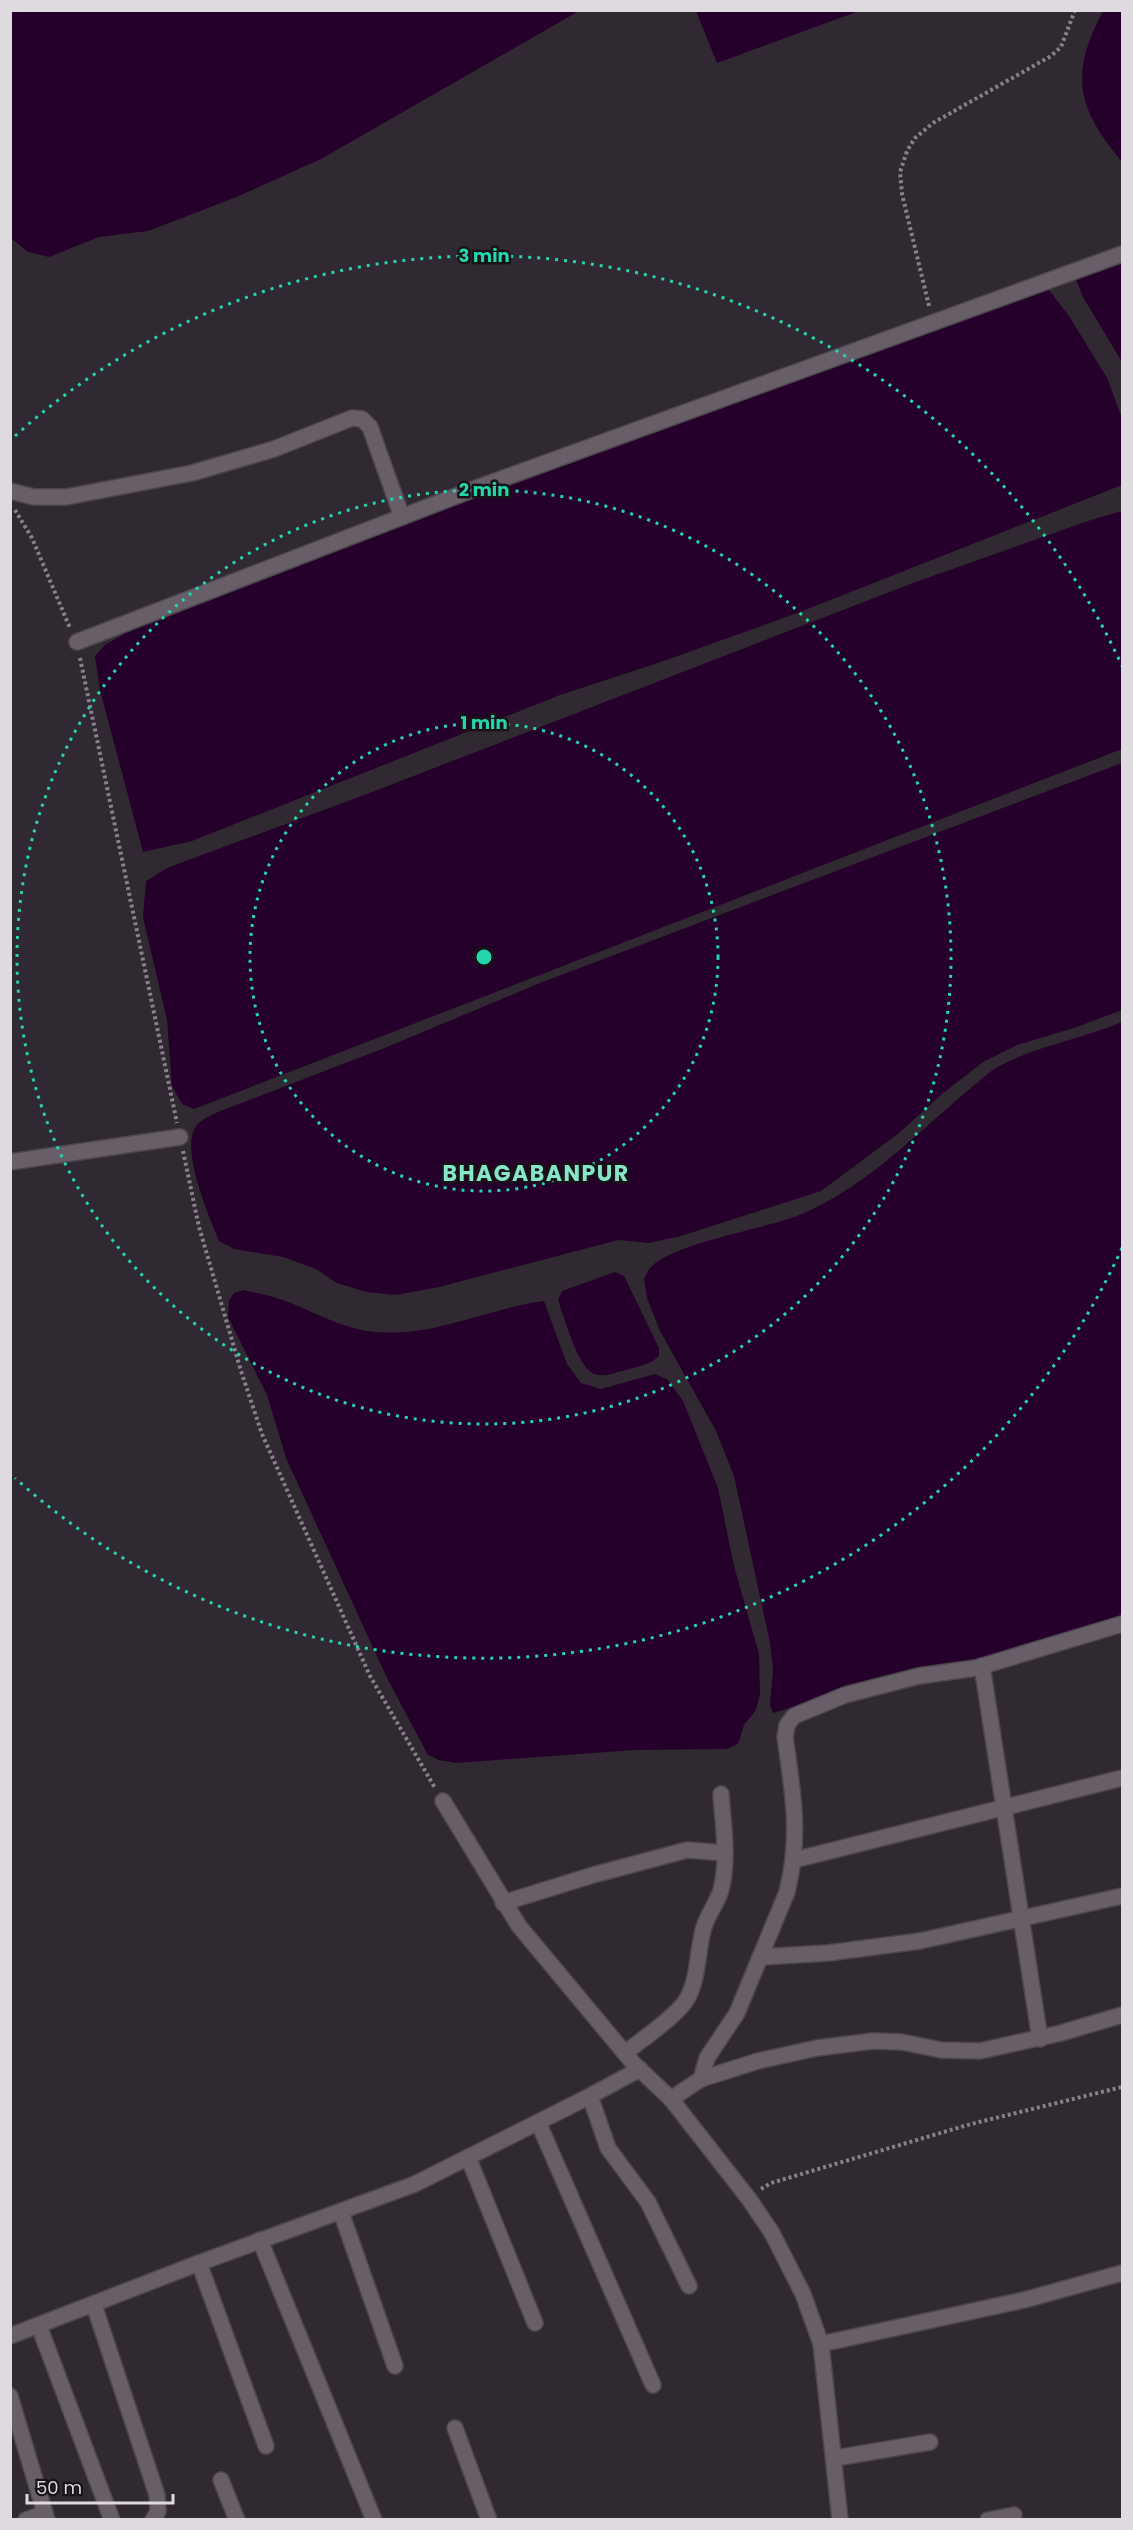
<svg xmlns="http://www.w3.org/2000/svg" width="1133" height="2530" font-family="Poppins,sans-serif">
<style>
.water{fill:#25002a}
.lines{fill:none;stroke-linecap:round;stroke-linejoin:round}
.minor-casing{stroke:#4c464d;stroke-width:18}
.path{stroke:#888189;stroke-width:4;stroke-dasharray:3 3;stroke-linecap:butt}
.minor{stroke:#675e68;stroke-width:15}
.ring{fill:none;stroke:#24d5ae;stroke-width:3;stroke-dasharray:3 6}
.labels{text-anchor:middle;stroke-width:5;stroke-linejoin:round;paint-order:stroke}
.district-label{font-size:22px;font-weight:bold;letter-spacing:1.5px;fill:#87e6ca;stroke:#171317}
.centre{fill:#24d5ae;stroke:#171317;stroke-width:3}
.ring-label{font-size:18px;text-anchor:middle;font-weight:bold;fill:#24d5ae;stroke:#171317;stroke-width:5;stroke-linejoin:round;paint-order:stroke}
</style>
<rect width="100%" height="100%" fill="#312932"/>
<!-- water -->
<g class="water">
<polygon points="10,11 11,10 579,11 321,159 234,198 148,231 99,237 49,257 28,252 11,238"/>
<polygon points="696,11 859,11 717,63"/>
<path d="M1103,11H1122V162C1077,108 1069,75 1103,11Z"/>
<polygon points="1122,248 1122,362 1083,297 1072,269"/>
<polygon points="1037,287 1049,290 1069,316 1107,378 1122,418 1122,485 800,612 658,663 560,695 192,841 143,852 100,690 95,656 105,645 131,630 442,506"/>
<polygon points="1122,511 1122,749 194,1109 182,1104 172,1086 167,1020 143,917 146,881 167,868 367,794 913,583 1091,520"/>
<path d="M1122,763V1010L1077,1027L1017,1045L983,1062L942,1094L899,1133L821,1191L681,1236L649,1243L618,1240L439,1287L396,1295L366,1292L337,1283L316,1269L283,1257L234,1249L219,1241C210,1218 177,1145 198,1124C202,1119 212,1115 218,1112L387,1047L540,983Z"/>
<path d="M1122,1022V1616L1045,1643L981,1662L899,1674L773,1713L770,1705L773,1670L770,1643L734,1476L716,1431L660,1331L647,1298L644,1279C646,1275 648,1270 651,1267C673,1243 764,1229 797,1216C871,1187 932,1117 994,1069C1034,1046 1080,1040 1122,1022Z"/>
<path d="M615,1272L624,1276L659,1348V1356C650,1365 638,1366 626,1370C616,1372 604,1378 594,1374C578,1368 564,1317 558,1300L562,1291Z"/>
<path d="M244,1290C256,1293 269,1295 280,1299C307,1308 334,1325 362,1330C424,1342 483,1309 544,1301L567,1364L581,1383L601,1389L655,1374L668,1380L683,1401L718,1488L734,1566L759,1654L760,1694L756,1710L744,1725L738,1744L727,1749L634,1750L456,1763L439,1760L428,1755L387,1678L286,1458L267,1395L228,1317L229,1301L234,1293Z"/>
</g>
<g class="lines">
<defs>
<g id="minor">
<polyline points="10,491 34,497 66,497 192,473 274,449 352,418 362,419 370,427 402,517"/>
<polyline points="77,642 482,486 1122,254"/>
<polyline points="10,1162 180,1137"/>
<polyline points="982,1666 1040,2039"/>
<polyline points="443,1801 519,1926 633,2063 671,2099 749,2199 772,2233 803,2294 821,2344 840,2520"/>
<polyline points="794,1860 1122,1778"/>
<polyline points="503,1903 593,1875 687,1850 725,1853"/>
<polyline points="760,1957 828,1953 920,1941 1122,1896"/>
<path d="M625,2053C641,2040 677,2016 687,1999C699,1978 697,1950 704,1927C708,1914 717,1903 721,1890C729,1859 723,1825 721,1794"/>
<path d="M701,2079L707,2058L737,2013L787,1892C801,1836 793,1793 785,1737L787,1725L794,1716L845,1695L919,1676L976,1668L1122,1624"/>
<polyline points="590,2096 608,2148 648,2202 689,2286"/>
<polyline points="671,2099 701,2079 758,2061 817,2048 873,2041 902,2042 941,2050 980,2051 1061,2033 1122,2015"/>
<polyline points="538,2122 653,2385"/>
<polyline points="468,2157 535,2323"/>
<polyline points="341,2212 395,2366"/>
<polyline points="260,2240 374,2520"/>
<polyline points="199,2263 266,2446"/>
<polyline points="94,2305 157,2495 158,2511 153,2520"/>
<polyline points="39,2326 112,2520"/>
<polyline points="10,2336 199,2263 415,2184 590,2096 640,2069"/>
<polyline points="821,2344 1024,2300 1122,2273"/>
<polyline points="10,2396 47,2520"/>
<polyline points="455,2428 489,2520"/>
<polyline points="835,2458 930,2442"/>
<polyline points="221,2480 237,2520"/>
<polyline points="26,2520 45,2513"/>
<polyline points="988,2520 1014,2515"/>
</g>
</defs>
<!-- minor casing -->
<use href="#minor" class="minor-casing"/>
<!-- path -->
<g class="path">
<polyline points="929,306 902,194 900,172 907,151 915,138 933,123 1051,56 1061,47 1075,10"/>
<polyline points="15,510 32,538 70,628"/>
<polyline points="80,658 177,1123"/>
<polyline points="183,1151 199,1227 241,1371 262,1434 370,1676 435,1788"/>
<polyline points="761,2189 771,2183 971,2124 1122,2087"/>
</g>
<!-- minor -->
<use href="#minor" class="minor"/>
</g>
<!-- distance rings -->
<g class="ring">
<circle cx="484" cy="957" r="234"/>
<circle cx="484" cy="957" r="467"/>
<path d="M1122 1248A701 701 0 0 1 15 1478M15 436A701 701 0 0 1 1122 666"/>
</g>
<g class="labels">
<!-- district labels -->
<g class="district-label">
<text x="536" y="1181">BHAGABANPUR</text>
</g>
</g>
<circle cx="484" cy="957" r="9" class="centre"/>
<g class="ring-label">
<text x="484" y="262">3 min</text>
<text x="484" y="496">2 min</text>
<text x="484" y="729">1 min</text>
</g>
<!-- border -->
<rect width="1133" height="2530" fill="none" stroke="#dfdae0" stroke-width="24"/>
<!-- scale -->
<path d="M27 2494v9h146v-9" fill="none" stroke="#dfdae0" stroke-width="3"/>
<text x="36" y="2494" font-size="18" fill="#dfdae0" stroke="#171317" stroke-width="4.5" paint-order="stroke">50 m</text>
</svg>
